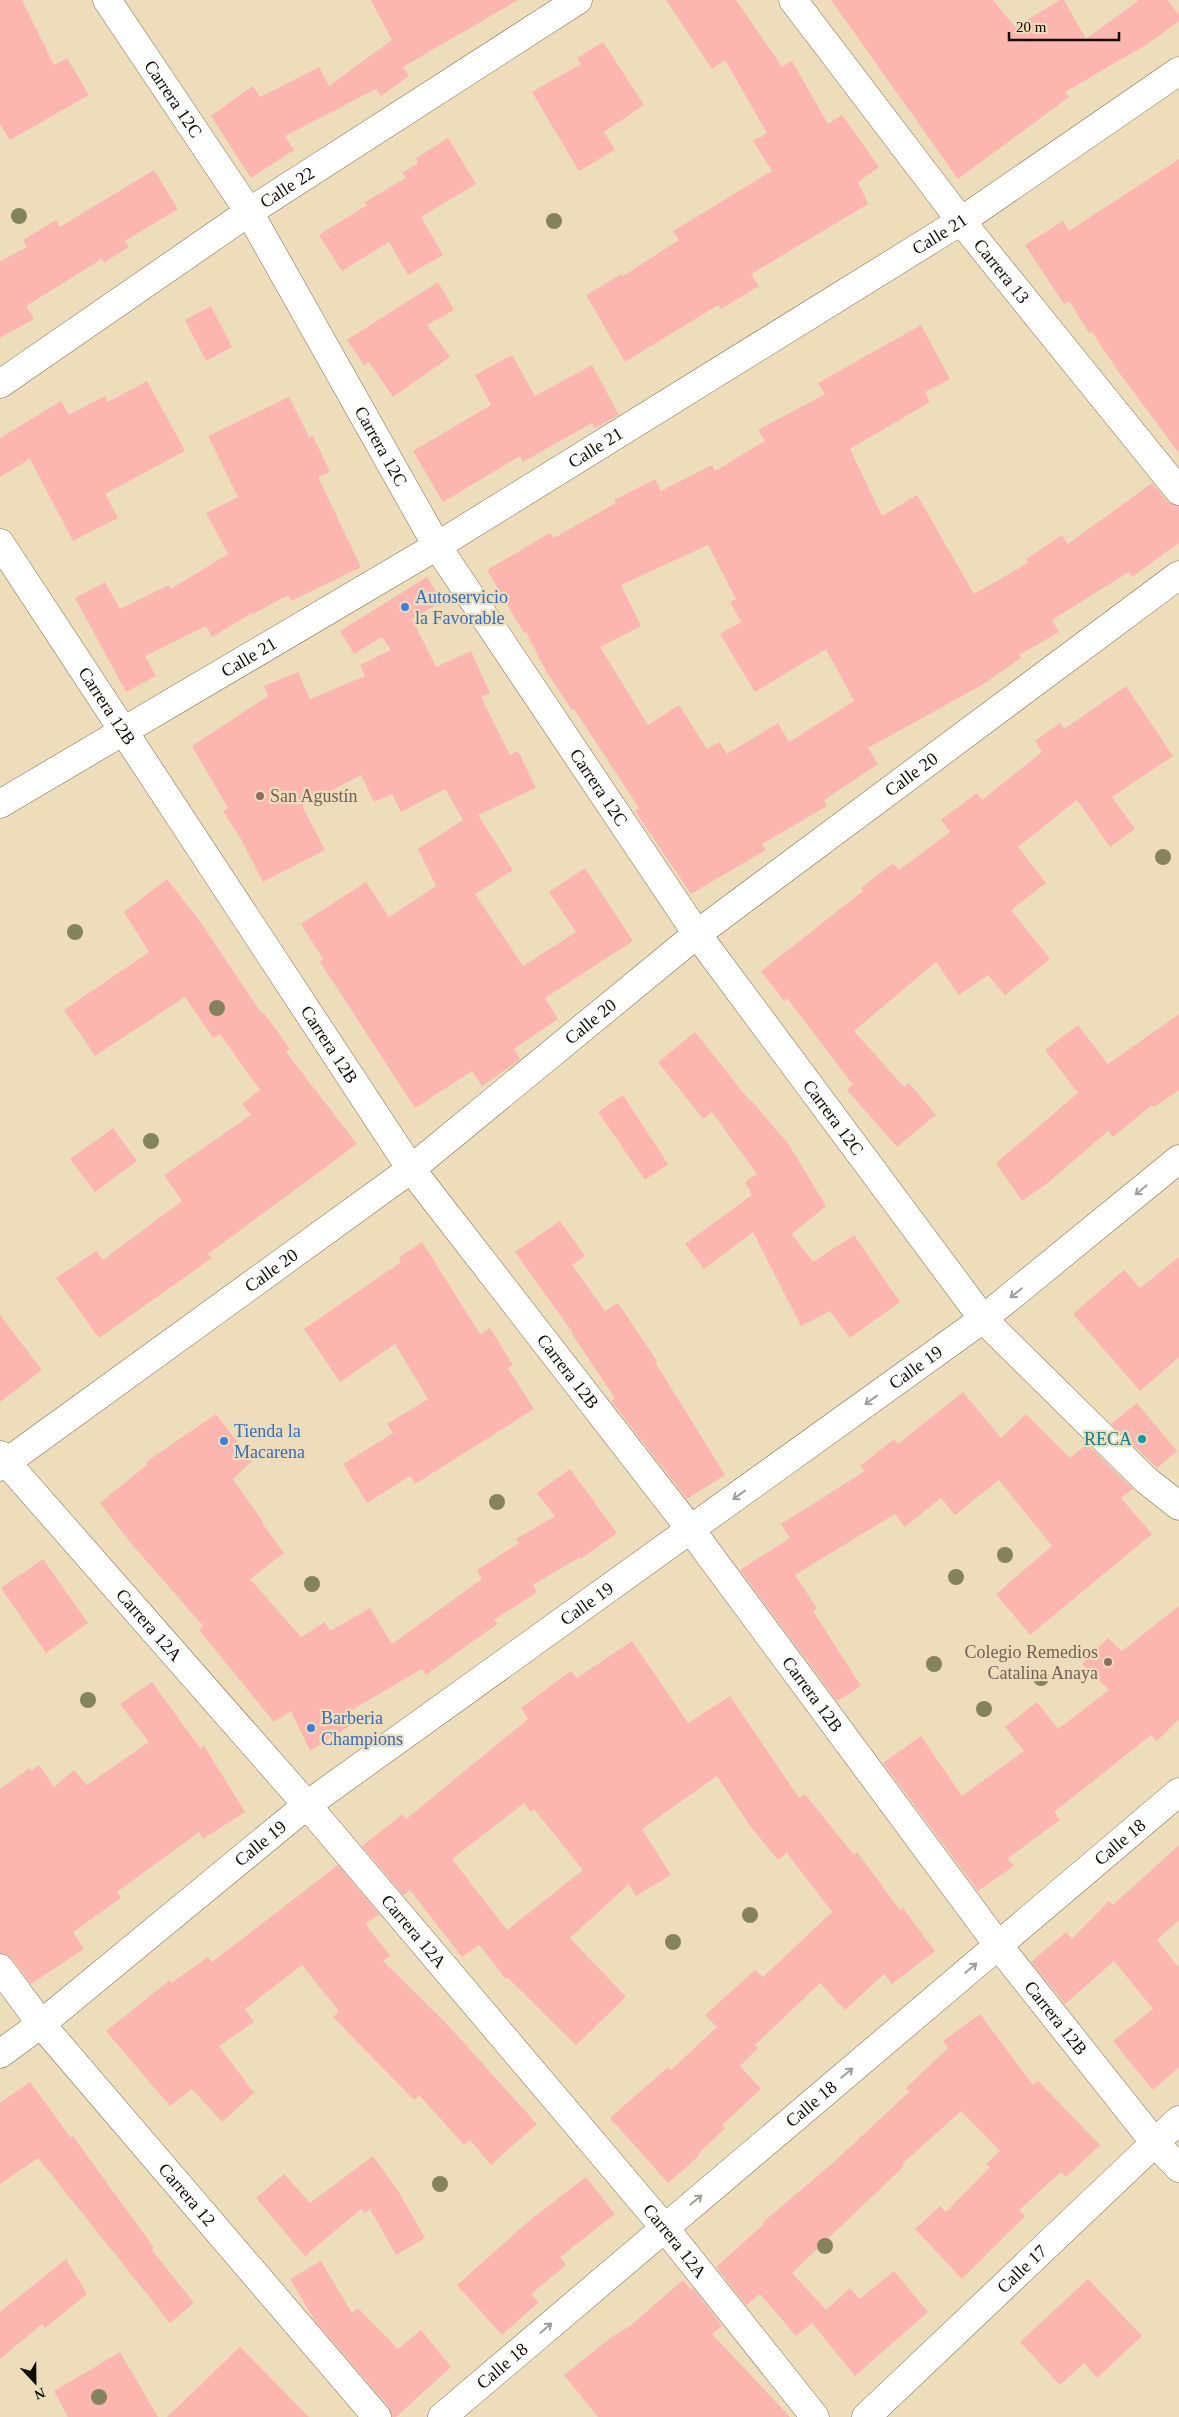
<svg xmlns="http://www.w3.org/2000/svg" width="1179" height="2417" font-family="Georgia,serif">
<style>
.building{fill:#fcb6af;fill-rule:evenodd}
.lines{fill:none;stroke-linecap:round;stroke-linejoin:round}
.street-casing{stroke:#7e6f50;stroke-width:29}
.street{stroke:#fff;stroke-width:28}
.tree{fill:#84835b}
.oneway{stroke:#a09d9a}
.shop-dot{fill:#3f7fe0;stroke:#edddbb;stroke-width:2}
.education-dot{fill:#8d6e63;stroke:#edddbb;stroke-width:2}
.culture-dot{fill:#0f9aa8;stroke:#edddbb;stroke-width:2}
.labels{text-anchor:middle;stroke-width:4.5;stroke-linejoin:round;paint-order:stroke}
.street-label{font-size:18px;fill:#110b02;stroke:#edddbb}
.shop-label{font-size:18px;fill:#366cbe;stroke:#edddbb;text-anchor:start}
.education-label{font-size:18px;fill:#785e54;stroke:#edddbb;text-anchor:start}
.culture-label{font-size:18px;fill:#0d838f;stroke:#edddbb;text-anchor:end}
</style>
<rect width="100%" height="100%" fill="#edddbb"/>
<!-- building -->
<g class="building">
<polygon points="0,0 22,0 54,65 67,58 89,95 10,140 0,124"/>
<polygon points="371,0 518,0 403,67 409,76 381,96 376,89 285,136 294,150 251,178 211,116 253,86 260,97 319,67 329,86 392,40"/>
<polygon points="666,0 736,0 782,67 792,61 828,124 842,115 879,167 858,182 868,204 751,274 759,286 721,309 718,305 625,362 586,295 622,274 623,276 679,240 673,231 772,171 753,141 767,133 725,60 712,69"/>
<polygon points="831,0 993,0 1015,27 1060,0 1064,0 1086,39 1139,0 1168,0 1179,15 1179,21 1149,43 1065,92 1069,97 958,179"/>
<polygon points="603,42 644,105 604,132 615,150 579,171 532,92 581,64 577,58"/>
<polygon points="448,138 476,184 421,217 443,255 408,275 389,242 342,271 319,235 367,205 365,202 406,178 402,173 418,163 416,158"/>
<polygon points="1179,159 1179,453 1118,371 1092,332 1089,333 1069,301 1064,304 1025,245 1063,221 1069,231"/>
<polygon points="154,170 178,209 125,241 129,247 104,263 102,259 26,306 34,319 0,338 0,259 1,261 27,247 23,240 56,220 60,227"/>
<polygon points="438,282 454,310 427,325 450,357 393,397 369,362 364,365 347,340"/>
<polygon points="211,306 232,347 206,361 185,320"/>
<path d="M921,325L950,379L925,392L930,402L850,449L882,516L917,495L974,594L1028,563L1026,559L1062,535L1068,544L1152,483L1167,501L1179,506V543L1132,577L1129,572L1052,620L1059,632L1019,655L1021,658L982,685L868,748L878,764L824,800L827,806L762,844L766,850L691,894L635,811L639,808L574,709L572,710L547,673L526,632L524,633L487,570L550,533L554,538L616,503L614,500L655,479L661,491L712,465L715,471L765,441L758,430L825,394L818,383ZM708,545L736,599L730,602L741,622L720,634L755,692L826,649L854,701L789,742L778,723L727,754L719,742L707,749L679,705L648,725L600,647L641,626L621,585Z"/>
<polygon points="512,355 535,396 592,365 619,415 595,428 592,423 523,462 520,456 443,502 413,451 491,405 475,375"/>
<polygon points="147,381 185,451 105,494 118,518 73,541 30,459 0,477 0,438 61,401 69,415 105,396 108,402"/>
<polygon points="289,397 309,437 313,436 330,472 318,477 361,567 291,601 288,595 253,614 252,613 212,637 206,626 145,656 156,676 126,692 75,598 105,582 120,609 169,585 171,589 228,554 206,513 238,497 208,436"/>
<polygon points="427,577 442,601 412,619 436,667 471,651 490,693 481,697 510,755 518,751 536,788 478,815 513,870 475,894 523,966 576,932 549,892 585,868 633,941 545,998 558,1019 514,1049 520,1059 511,1066 482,1086 472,1071 415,1108 320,962 323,959 301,924 366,882 389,917 436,886 418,849 463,820 445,789 401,812 392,794 374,802 361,775 302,806 325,850 263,882 241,839 223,811 228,808 192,746 268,696 264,686 298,672 310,699 365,676 360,665 391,650 382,637 354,654 340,631"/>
<polygon points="1126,686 1173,756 1112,797 1135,829 1110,847 1077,800 1018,847 1046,883 1011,910 1050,959 1005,995 988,975 959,995 936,962 854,1031 904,1087 909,1083 936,1115 897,1147 847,1090 853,1085 787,998 784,1001 761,971 863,891 861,888 893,863 899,870 950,832 941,820 977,793 982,800 1042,752 1035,741 1060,723 1064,729"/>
<polygon points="167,879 199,920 262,1014 264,1013 290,1049 286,1052 357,1144 208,1254 212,1258 99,1338 56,1278 96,1251 103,1260 182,1201 164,1175 251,1115 242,1104 260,1090 220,1034 213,1038 185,997 95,1056 64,1010 149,952 124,912"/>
<polygon points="1179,1014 1179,1090 1154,1107 1152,1105 1113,1137 1108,1131 1049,1182 1022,1201 996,1163 1078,1093 1045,1050 1078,1025 1108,1064"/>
<polygon points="695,1032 750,1101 751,1100 789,1145 826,1206 792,1234 813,1262 854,1235 900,1302 850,1338 830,1311 801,1326 753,1232 704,1269 685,1244 752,1195 745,1182 757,1174 712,1112 703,1119 658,1062"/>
<polygon points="623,1095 668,1164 645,1180 598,1112"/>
<polygon points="113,1128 137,1161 95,1192 70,1159"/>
<polygon points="560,1221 585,1256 572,1265 605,1311 618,1303 657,1361 655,1362 725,1475 687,1499 611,1401 615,1398 572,1334 573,1333 515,1252"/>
<polygon points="422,1242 480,1334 490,1328 513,1365 508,1368 534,1409 415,1484 410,1476 367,1503 343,1464 393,1433 387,1424 428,1399 395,1344 340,1382 304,1329 401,1262 399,1257"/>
<polygon points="1179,1257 1179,1357 1140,1391 1073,1314 1124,1270 1140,1288"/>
<polygon points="0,1315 42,1370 0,1402"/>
<polygon points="963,1392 1001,1438 1026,1414 1070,1458 1087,1444 1133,1489 1121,1498 1152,1534 1030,1635 996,1594 1052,1546 999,1480 955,1515 941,1498 905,1527 895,1514 795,1575 817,1608 813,1611 861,1686 837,1701 740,1570 790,1538 781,1524 865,1471 860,1466 894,1439 898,1444"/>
<polygon points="1137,1403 1177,1451 1157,1468 1111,1424"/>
<polygon points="216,1414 252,1461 233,1479 263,1522 262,1523 284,1553 250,1579 301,1637 325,1622 330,1631 370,1608 392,1644 482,1579 477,1570 519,1543 516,1539 555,1516 537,1493 570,1469 617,1533 581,1559 580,1557 533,1585 537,1592 494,1620 497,1624 426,1675 422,1669 350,1711 356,1722 310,1751 291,1711 274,1722 199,1630 203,1626 130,1542 100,1503 148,1464 146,1462"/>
<polygon points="43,1559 88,1623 46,1653 1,1588"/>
<polygon points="1179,1606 1179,1719 1157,1741 1151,1735 1054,1812 1060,1820 1008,1858 1014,1866 978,1891 883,1763 921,1736 962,1796 1024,1751 1005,1727 1037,1702 1058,1729 1109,1690 1082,1664 1108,1638 1122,1651"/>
<path d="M632,1641L688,1723L730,1696L799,1798L805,1794L854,1855L857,1852L900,1910L903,1908L935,1951L892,1984L884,1974L845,2010L820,1983L755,2045L758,2048L740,2066L761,2089L722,2125L725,2128L698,2154L699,2156L668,2183L610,2118L668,2067L671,2070L717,2027L705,2015L755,1970L763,1977L832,1912L787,1853L778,1860L751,1827L717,1776L642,1829L671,1875L636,1896L629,1884L570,1938L626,1997L576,2045L508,1978L506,1979L479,1945L462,1957L410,1890L403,1895L362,1846L403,1814L406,1819L528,1719L521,1708L571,1671L577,1678ZM524,1803L531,1812L534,1809L583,1870L507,1930L452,1859Z"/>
<polygon points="152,1682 200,1748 204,1746 245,1812 203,1839 199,1832 117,1892 121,1898 73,1932 84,1949 31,1984 12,1958 0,1953 0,1789 30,1768 31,1771 39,1765 54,1787 74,1770 87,1785 149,1742 120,1704"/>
<polygon points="1179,1845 1179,1920 1157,1940 1179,1968 1179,2067 1153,2090 1113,2041 1153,2009 1114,1961 1065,2004 1031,1962 1066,1932 1072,1939 1109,1901 1113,1905"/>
<polygon points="338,1865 379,1914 365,1924 390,1955 383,1961 445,2022 537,2124 491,2165 470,2140 464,2145 419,2095 414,2100 333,2017 339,2011 302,1965 245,2009 254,2022 219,2046 254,2093 222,2122 192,2089 170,2106 106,2031 170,1980 171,1983 208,1957 212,1962"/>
<polygon points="980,2014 1033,2085 1038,2081 1100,2145 1066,2177 1061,2172 1019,2210 1025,2216 962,2279 915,2229 940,2206 946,2212 990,2167 986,2164 1000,2151 961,2111 902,2164 904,2166 792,2273 826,2310 850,2288 860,2299 894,2271 928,2312 855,2376 812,2323 796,2336 760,2294 746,2305 716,2267 764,2224 763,2222 834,2162 909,2092 906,2088 948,2048 943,2041"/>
<polygon points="30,2082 71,2138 73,2136 154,2248 152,2250 194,2303 170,2323 38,2158 0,2184 0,2103"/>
<polygon points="373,2156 398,2191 425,2238 396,2255 370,2209 365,2213 361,2209 305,2256 256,2198 284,2174 310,2203"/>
<polygon points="586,2177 615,2214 560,2257 566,2265 531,2294 539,2302 502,2335 457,2285 529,2221"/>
<polygon points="66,2259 87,2294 45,2328 42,2324 0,2359 0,2312"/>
<polygon points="321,2261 352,2313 358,2308 398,2349 421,2330 451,2367 396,2417 392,2417 389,2407 315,2321 290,2279"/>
<polygon points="1088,2279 1142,2336 1097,2378 1084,2363 1060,2385 1020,2342"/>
<polygon points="683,2280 691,2290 693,2288 722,2326 712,2334 790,2417 598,2417 564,2375 613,2336 630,2326"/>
<polygon points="240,2347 309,2417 167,2417"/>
<polygon points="120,2352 158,2417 68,2417 54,2391"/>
</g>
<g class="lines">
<defs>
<g id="street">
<path id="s1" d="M107,0L249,212L437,546L697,934L983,1319L1146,1480L1179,1506"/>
<path id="s2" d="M793,0L961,221L1179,491"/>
<path id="s3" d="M0,384L249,212L578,0"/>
<path id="s4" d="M0,543L411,1169L691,1530L998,1945L1155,2143L1179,2168"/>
<path id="s5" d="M0,804L437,546L961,221L1179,71"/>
<path id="s6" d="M0,1455L307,1805L664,2227L815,2417"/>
<path id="s7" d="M0,1467L411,1169L697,934L1179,575"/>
<path id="s8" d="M0,1968L41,2024L377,2417"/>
<path id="s9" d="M0,2054L41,2024L307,1805L983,1319L1179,1159"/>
<path id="s10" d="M442,2417L1179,1792"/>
<path id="s11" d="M866,2417L1179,2120"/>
</g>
</defs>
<!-- street casing -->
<use href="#street" class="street-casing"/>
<!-- street -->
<use href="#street" class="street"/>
</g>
<!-- trees -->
<g class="tree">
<circle cx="19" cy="216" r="8"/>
<circle cx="554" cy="221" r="8"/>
<circle cx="1163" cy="857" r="8"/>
<circle cx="75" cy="932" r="8"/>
<circle cx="217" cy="1008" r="8"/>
<circle cx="151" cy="1141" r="8"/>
<circle cx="497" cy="1502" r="8"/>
<circle cx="1005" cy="1555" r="8"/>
<circle cx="956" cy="1577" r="8"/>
<circle cx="312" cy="1584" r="8"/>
<circle cx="934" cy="1664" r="8"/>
<circle cx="1041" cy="1678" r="8"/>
<circle cx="88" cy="1700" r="8"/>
<circle cx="984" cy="1709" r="8"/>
<circle cx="750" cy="1915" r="8"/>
<circle cx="673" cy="1942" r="8"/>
<circle cx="440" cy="2184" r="8"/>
<circle cx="825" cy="2246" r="8"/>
<circle cx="99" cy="2397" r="8"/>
</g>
<!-- one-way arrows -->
<defs><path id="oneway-shaft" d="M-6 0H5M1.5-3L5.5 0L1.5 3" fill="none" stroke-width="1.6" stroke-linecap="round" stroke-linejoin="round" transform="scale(1.25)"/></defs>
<g class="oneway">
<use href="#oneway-shaft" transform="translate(1141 1190) rotate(141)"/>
<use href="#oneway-shaft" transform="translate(1016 1293) rotate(141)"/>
<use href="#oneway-shaft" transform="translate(871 1400) rotate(144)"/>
<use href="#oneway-shaft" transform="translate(739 1495) rotate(144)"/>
<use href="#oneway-shaft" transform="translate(971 1968) rotate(-40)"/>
<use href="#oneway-shaft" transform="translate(847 2073) rotate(-40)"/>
<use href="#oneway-shaft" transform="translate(696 2200) rotate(-40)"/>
<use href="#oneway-shaft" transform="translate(546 2328) rotate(-41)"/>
</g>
<!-- markers -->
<g class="shop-dot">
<circle cx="405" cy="607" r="5"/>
<circle cx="224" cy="1441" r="5"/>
<circle cx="311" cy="1728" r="5"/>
</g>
<g class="education-dot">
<circle cx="260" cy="796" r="5"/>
<circle cx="1108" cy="1662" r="5"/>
</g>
<circle class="culture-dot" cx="1142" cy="1439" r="5"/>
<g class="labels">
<!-- street labels -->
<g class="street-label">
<text dy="6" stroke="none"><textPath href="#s1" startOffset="119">Carrera 12C</textPath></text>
<text dy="6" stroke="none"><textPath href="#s3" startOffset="348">Calle 22</textPath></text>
<text dy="6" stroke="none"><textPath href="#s5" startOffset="1099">Calle 21</textPath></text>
<text dy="6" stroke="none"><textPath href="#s2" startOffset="342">Carrera 13</textPath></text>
<text dy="6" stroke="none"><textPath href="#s1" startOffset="524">Carrera 12C</textPath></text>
<text dy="6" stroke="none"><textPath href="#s5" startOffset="694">Calle 21</textPath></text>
<text dy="6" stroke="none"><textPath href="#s5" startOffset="289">Calle 21</textPath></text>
<text dy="6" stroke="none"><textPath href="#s4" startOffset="195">Carrera 12B</textPath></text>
<text dy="6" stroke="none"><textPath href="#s7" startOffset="1145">Calle 20</textPath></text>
<text dy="6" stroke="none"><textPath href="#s1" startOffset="929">Carrera 12C</textPath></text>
<text dy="6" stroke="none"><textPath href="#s7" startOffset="740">Calle 20</textPath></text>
<text dy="6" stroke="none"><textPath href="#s4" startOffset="600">Carrera 12B</textPath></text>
<text dy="6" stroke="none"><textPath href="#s1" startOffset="1334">Carrera 12C</textPath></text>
<text dy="6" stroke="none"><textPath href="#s7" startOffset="335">Calle 20</textPath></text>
<text dy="6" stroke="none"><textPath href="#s9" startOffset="1145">Calle 19</textPath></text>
<text dy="6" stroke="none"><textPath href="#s4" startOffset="1005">Carrera 12B</textPath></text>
<text dy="6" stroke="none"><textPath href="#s9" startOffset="740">Calle 19</textPath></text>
<text dy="6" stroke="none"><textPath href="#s6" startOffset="226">Carrera 12A</textPath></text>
<text dy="6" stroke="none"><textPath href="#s4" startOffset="1410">Carrera 12B</textPath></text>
<text dy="6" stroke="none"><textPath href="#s10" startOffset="889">Calle 18</textPath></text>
<text dy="6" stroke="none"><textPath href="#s9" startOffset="335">Calle 19</textPath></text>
<text dy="6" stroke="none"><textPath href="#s6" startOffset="631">Carrera 12A</textPath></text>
<text dy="6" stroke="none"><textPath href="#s4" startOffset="1815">Carrera 12B</textPath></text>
<text dy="6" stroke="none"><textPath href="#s10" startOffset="484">Calle 18</textPath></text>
<text dy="6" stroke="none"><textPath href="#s8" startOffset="294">Carrera 12</textPath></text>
<text dy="6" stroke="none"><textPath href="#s6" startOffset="1036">Carrera 12A</textPath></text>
<text dy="6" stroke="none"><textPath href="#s11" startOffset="215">Calle 17</textPath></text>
<text dy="6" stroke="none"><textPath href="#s10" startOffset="79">Calle 18</textPath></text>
</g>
<!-- shop labels -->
<g class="shop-label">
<text x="415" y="603">Autoservicio<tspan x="415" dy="21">la Favorable</tspan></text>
<text x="234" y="1437">Tienda la<tspan x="234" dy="21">Macarena</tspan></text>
<text x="321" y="1724">Barberia<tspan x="321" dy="21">Champions</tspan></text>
</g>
<!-- education labels -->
<g class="education-label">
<text x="270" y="802">San Agustín</text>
<text x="1098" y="1658" text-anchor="end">Colegio Remedios<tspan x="1098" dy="21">Catalina Anaya</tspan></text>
</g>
<!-- culture labels -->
<g class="culture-label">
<text x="1132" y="1445">RECA</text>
</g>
</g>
<!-- north arrow -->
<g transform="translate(35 2382) rotate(158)" stroke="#edddbb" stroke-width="4" paint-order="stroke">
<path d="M0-4L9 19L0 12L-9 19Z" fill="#110b02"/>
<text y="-8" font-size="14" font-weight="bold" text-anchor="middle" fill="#110b02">N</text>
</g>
<!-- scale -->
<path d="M1009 32v8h110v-8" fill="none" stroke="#110b02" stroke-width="2.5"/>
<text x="1016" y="32" font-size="15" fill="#110b02" stroke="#edddbb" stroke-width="4" paint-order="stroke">20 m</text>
</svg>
